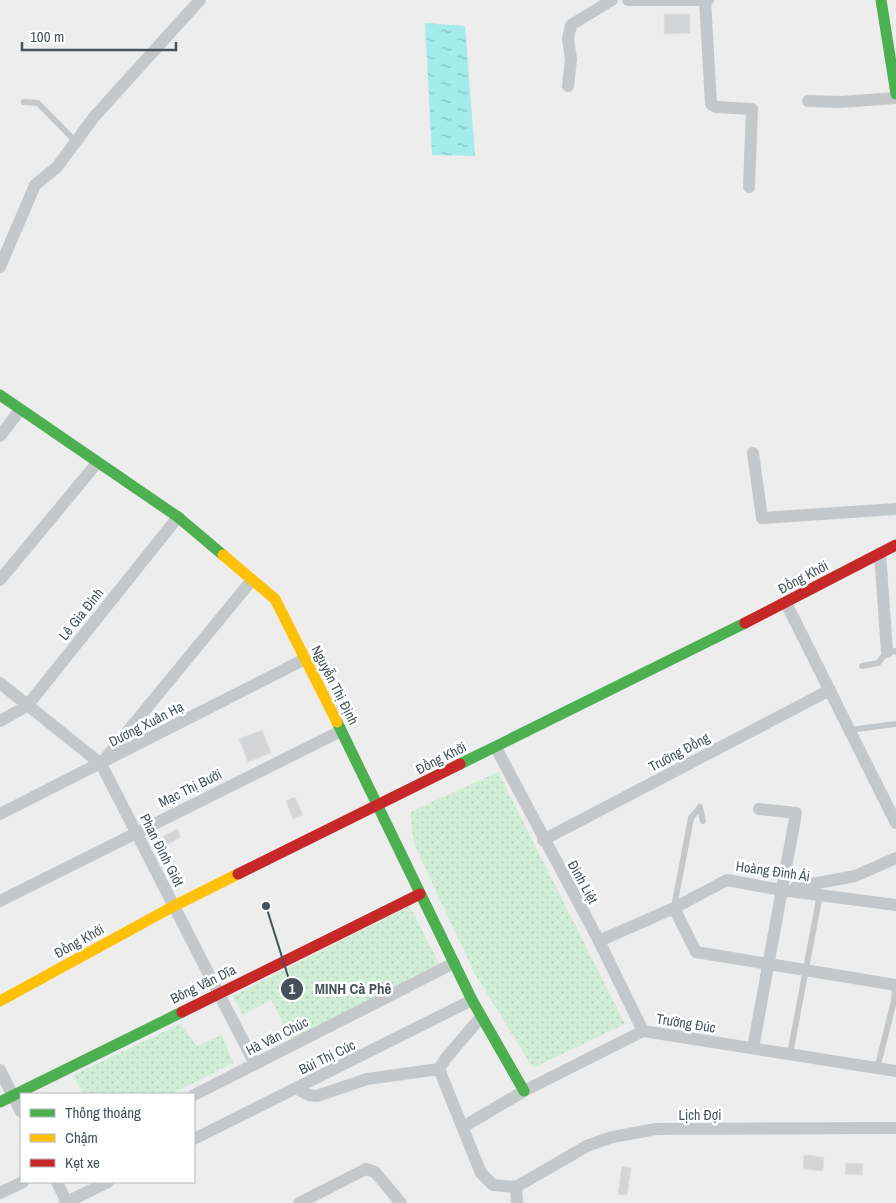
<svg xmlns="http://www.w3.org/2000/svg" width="896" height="1203" font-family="'Archivo Narrow',sans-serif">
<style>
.grass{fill:url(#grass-dots)}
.water{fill:url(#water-ripples)}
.building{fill:#d4d5d6;stroke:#dfdfe0}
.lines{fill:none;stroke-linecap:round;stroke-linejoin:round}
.lane{stroke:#c4c8ca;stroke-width:6}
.street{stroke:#c4c8ca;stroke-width:12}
.fast{stroke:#4caf50;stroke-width:11}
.slow{stroke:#ffc107;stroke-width:11}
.jam{stroke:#c62828;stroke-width:11}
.labels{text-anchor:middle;stroke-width:5;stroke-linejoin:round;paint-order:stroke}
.street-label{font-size:14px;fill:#44535a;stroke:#fff}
.leader{fill:none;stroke:#44535a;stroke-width:2}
.callout-dot{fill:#44535a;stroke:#fff;stroke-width:2}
.mark-label{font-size:15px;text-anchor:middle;font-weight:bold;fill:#fff}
.callout-label{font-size:15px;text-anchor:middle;font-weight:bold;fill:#44535a;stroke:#fff;stroke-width:5;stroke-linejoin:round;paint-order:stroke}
</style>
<defs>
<pattern id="grass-dots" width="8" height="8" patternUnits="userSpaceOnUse" patternTransform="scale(1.25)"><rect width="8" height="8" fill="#d0eed6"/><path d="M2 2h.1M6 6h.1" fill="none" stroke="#b4ceba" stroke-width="1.8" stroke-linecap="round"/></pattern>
<pattern id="water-ripples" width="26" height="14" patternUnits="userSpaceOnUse" patternTransform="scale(1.25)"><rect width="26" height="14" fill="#a4ebec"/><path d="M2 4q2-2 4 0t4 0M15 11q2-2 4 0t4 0" fill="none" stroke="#87c1c2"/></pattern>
</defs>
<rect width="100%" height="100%" fill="#eeeded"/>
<!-- grass -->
<g class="grass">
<polygon points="498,772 625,1024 533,1068 475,974 414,844 410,812"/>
<polygon points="410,906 439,964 292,1040 271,1000 243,1015 233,996"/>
<polygon points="180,1024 197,1046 222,1035 233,1063 172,1094 83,1094 73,1075"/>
</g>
<!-- water -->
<polygon class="water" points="425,23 465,26 475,156 432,155"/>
<!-- building -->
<g class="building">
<polygon points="664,14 690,14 690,33 664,34"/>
<polygon points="262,730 271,753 248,762 239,739"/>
<polygon points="295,797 303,815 293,819 286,801"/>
<polygon points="177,829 181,837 162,847 158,839"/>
<polygon points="804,1155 824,1157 823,1171 803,1169"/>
<polygon points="846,1163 863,1164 862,1175 845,1174"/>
<polygon points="622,1166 631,1168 627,1195 618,1194"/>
</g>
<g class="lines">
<!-- lane -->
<g class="lane">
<polyline points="24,102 38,103 76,142"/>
<polyline points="862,666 878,663 887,652 896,651"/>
<polyline points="849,730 896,724"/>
<polyline points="674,907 691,818 700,807 703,821"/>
<polyline points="790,1054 820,894"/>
<polyline points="877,1069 894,1001 895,985"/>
</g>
<!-- street -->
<g class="street">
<polyline points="628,0 708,0"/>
<polyline points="705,0 711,104 716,107 752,109 749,187"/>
<polyline points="568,86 571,59 568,39 571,25 612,0"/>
<polyline points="808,101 841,102 896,98"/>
<polyline points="0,267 35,185 57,167 94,117 200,0"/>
<polyline points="0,436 20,410"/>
<polyline points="753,453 762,518 896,509"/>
<polyline points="880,553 887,652"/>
<polyline points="0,580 97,463"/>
<polyline points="786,603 896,823"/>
<polyline points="0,683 101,764 255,1064"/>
<polyline points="0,721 27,706 178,517"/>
<polyline points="496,748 599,941 643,1031"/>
<polyline points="104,760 252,580"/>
<polyline points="0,814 305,659"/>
<polyline points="543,840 830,690"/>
<polyline points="796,887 855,876 896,858"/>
<polyline points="0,901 341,731"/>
<polyline points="674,908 696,952 896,985"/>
<polyline points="599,941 674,908 727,880 781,890 896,905"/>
<polyline points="481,1017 446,1058 439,1069 481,1173 493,1185 516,1187 517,1203"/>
<polyline points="753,1048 796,813 759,809"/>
<polyline points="0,1070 21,1112"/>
<polyline points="297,1089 309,1095 317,1096 367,1079 439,1069"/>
<polyline points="194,1095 454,963"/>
<polyline points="463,1127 524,1091 643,1031 896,1071"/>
<polyline points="194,1139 472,1000"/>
<polyline points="57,1182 67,1203"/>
<polyline points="516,1187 587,1146 612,1137 656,1129 896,1128"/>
<polyline points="0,1193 23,1182"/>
<polyline points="65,1203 108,1182"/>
<polyline points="299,1203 366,1169 375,1172 401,1203"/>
</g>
<!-- fast -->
<g class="fast">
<polyline points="881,0 896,94"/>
<polyline points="0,395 178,517 223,555"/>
<polyline points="337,722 472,1000 524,1091"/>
<polyline points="460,764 745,623"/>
<polyline points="0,1102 182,1012"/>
</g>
<!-- slow -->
<g class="slow">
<polyline points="223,555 275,599 337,722"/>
<polyline points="0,1001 174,906 238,874"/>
</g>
<!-- jam -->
<g class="jam">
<polyline points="745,623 896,545"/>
<polyline points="238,874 460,764"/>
<polyline points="182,1012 420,894"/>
</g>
</g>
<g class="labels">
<!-- street labels -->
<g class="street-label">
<text transform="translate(803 577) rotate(-28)" y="5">Đồng Khởi</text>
<text transform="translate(81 614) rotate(-51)" y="5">Lê Gia Đỉnh</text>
<text transform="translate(335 685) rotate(63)" y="5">Nguyễn Thị Định</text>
<text transform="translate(146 724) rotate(-27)" y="5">Dương Xuân Hạ</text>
<text transform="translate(679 752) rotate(-28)" y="5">Trường Đồng</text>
<text transform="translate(441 758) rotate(-27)" y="5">Đồng Khởi</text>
<text transform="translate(190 788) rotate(-26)" y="5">Mạc Thị Bưởi</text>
<text transform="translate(162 850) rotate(63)" y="5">Phan Đình Giót</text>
<text transform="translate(773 871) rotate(8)" y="5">Hoàng Đình Ái</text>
<text transform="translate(583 882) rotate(61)" y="5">Đinh Liệt</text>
<text transform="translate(79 941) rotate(-29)" y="5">Đồng Khởi</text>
<text transform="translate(203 984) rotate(-26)" y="5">Bông Văn Dĩa</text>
<text transform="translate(686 1023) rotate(9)" y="5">Trường Đúc</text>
<text transform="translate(277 1036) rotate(-27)" y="5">Hà Văn Chúc</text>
<text transform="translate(327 1057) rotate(-26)" y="5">Bùi Thị Cúc</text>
<text x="700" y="1120">Lịch Đợi</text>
</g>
</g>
<!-- callouts -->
<path class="leader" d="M266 906L292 989"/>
<g class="callout-dot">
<circle cx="266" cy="906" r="5"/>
<circle cx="292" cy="989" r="12"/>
</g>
<g class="mark-label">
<text x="292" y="994">1</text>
</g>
<g class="callout-label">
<text x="353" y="994">MINH Cà Phê</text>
</g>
<!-- legend -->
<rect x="20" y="1093" width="175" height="90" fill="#ffffff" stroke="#b4babd"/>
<rect x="30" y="1109" width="25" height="8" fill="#4caf50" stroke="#b4babd"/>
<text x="65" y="1118" font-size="15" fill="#44535a">Thông thoáng</text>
<rect x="30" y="1134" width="25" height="8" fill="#ffc107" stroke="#b4babd"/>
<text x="65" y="1143" font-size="15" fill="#44535a">Chậm</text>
<rect x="30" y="1159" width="25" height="8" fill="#c62828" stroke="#b4babd"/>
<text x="65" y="1168" font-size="15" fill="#44535a">Kẹt xe</text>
<!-- scale -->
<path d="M22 42v8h154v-8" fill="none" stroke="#44535a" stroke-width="2.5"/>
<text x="30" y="42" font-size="15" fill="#44535a" stroke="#ffffff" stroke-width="4" paint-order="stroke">100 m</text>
</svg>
